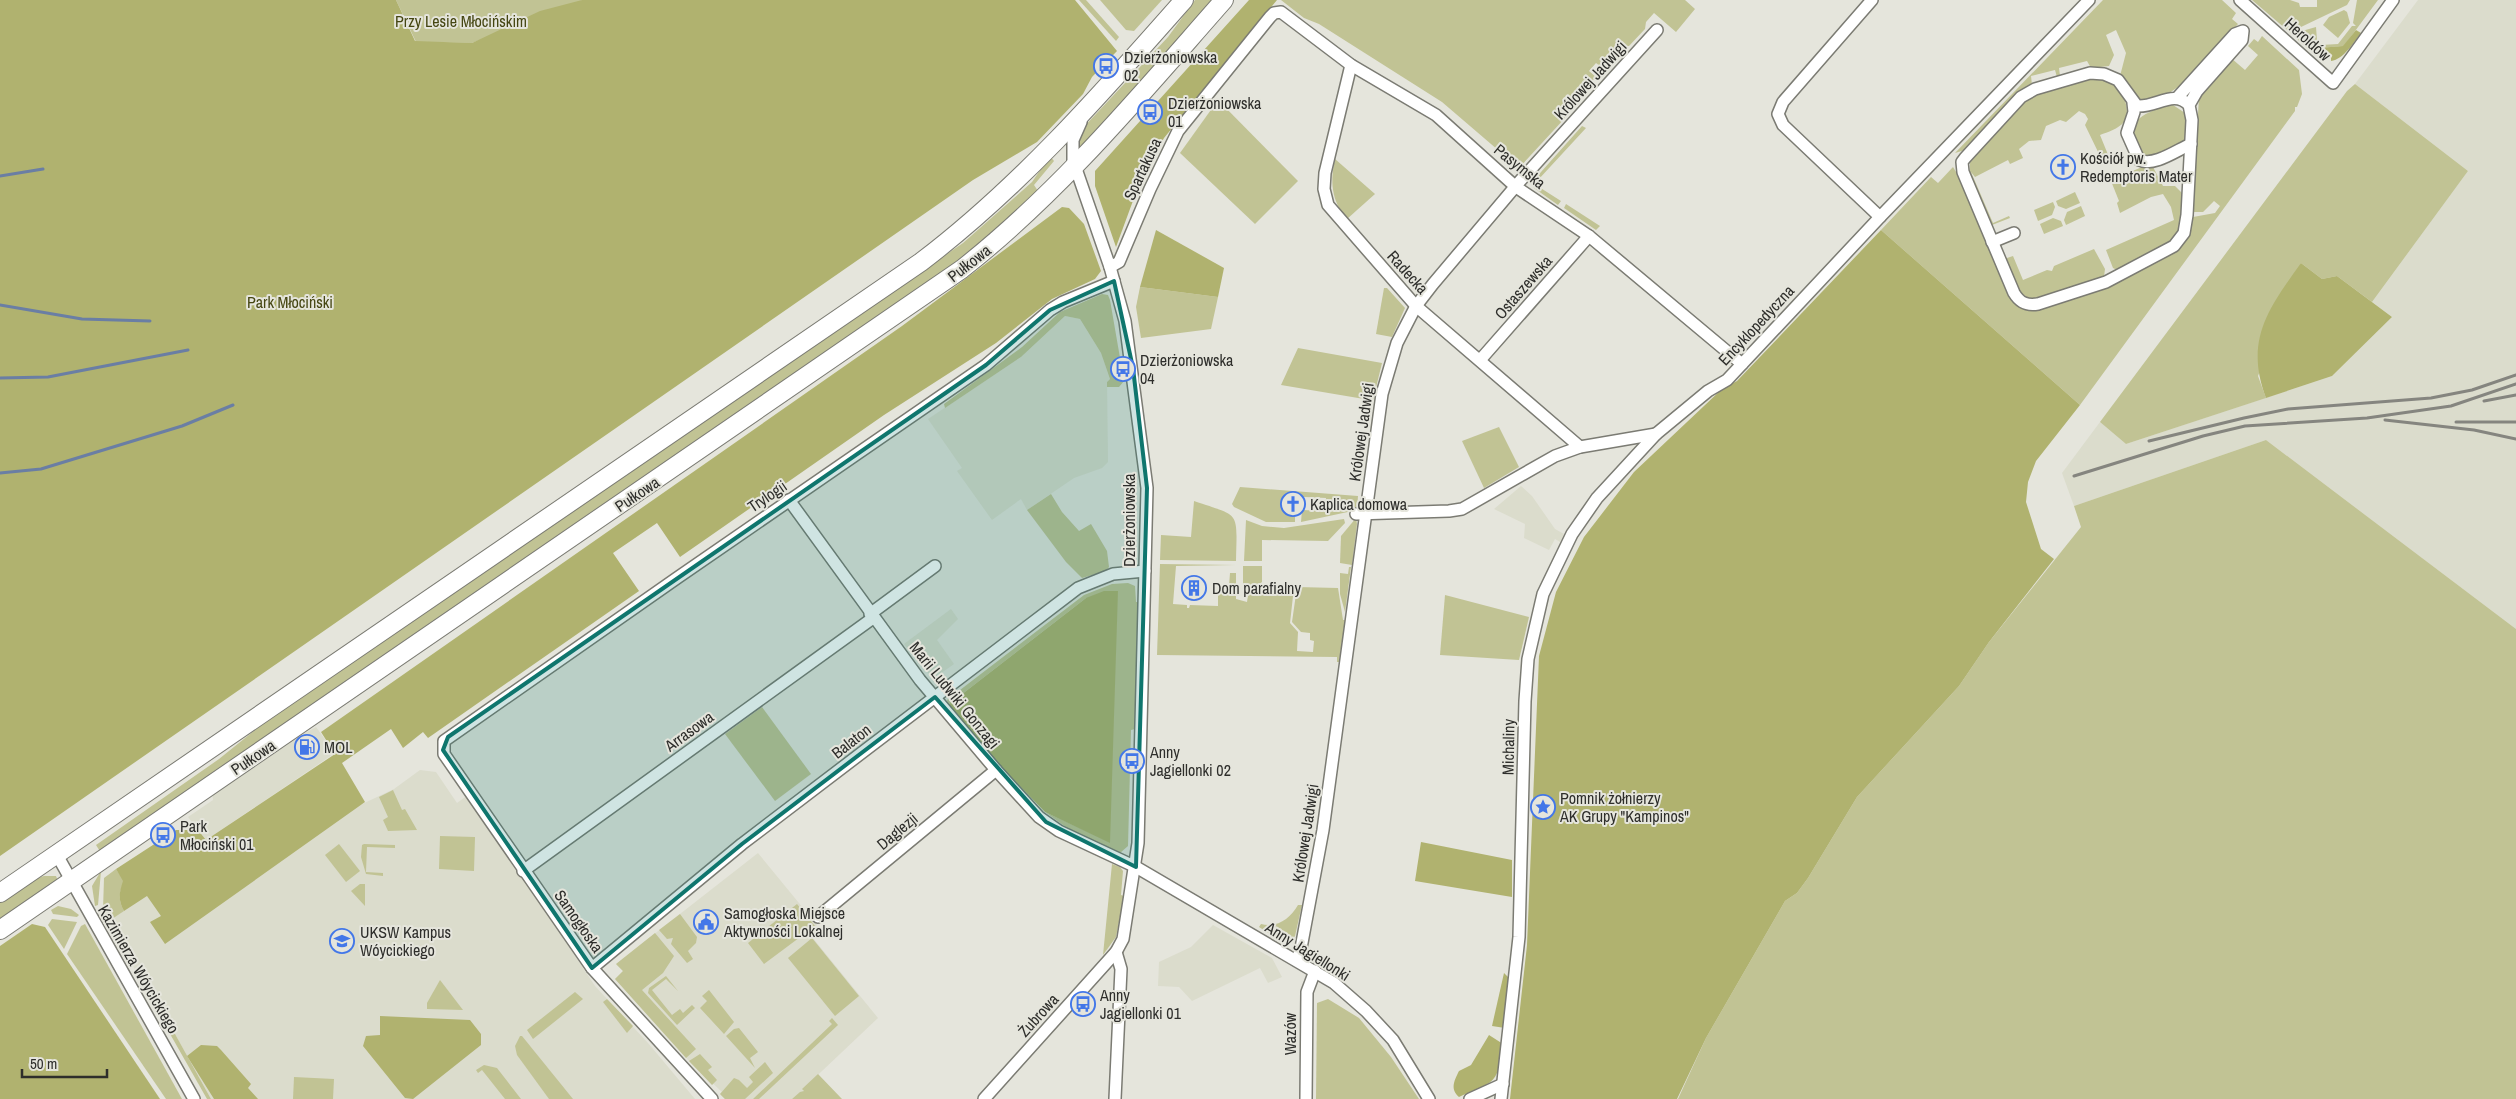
<svg xmlns="http://www.w3.org/2000/svg" width="2516" height="1099" font-family="'Archivo Narrow',sans-serif">
<style>
.built{fill:#dbdccc}
.green{fill:#c1c394}
.forest{fill:#b0b26f}
.lines{fill:none;stroke-linecap:round;stroke-linejoin:round}
.stream{stroke:#6a7ea4;stroke-width:3}
.minor-casing{stroke:#7b7b73;stroke-width:14}
.highway-casing{stroke:#7b7b73;stroke-width:20}
.minor{stroke:#fff;stroke-width:11}
.highway{stroke:#fff;stroke-width:18}
.rail{stroke:#85857f;stroke-width:3}
.marked{fill:#0f766e;fill-opacity:0.2;stroke:#0f766e;stroke-width:4;stroke-linejoin:round}
.labels{text-anchor:middle;stroke-width:4;stroke-linejoin:round;paint-order:stroke}
.park-label{font-size:16px;fill:#454612;stroke:#e5e5dc}
.street-label{font-size:16px;fill:#2e2e2b;stroke:#e5e5dc}
.poi-label{font-size:16px;fill:#2e2e2b;stroke:#e5e5dc;text-anchor:start}
</style>
<rect width="100%" height="100%" fill="#e5e5dc"/>
<!-- built -->
<g class="built">
<polygon points="2418,0 2516,0 2516,629 2266,440 2074,506 2062,473 2100,422 2126,444 2332,376 2392,317 2372,302 2468,171 2355,84"/>
<polygon points="1065,316 1080,319 1101,353 1110,379 1107,382 1108,462 1102,468 1074,478 1027,510 1021,499 992,520 957,471 962,468 928,419 1021,357"/>
<polygon points="1521,486 1532,496 1555,529 1564,534 1560,542 1555,539 1549,550 1524,538 1525,524 1494,509"/>
<polygon points="951,609 958,619 937,640 954,664 937,676 929,674 904,644"/>
<polygon points="316,727 335,753 206,840 188,817 213,800 212,790 271,752"/>
<polygon points="420,770 436,772 457,803 468,795 595,986 648,1043 695,1099 211,1099 164,1014 157,1011 109,921 309,786 339,820 358,806 394,789"/>
<polygon points="758,853 817,925 808,932 878,1018 803,1089 804,1091 792,1099 725,1099 720,1094 722,1092 689,1061 615,979 623,971 616,964"/>
<polygon points="1213,925 1272,958 1282,977 1268,983 1260,968 1192,1001 1179,987 1158,986 1159,962 1191,947"/>
</g>
<!-- green -->
<g class="green">
<polygon points="396,0 583,0 472,43 416,42"/>
<polygon points="1079,0 1086,0 1119,37 1116,41"/>
<polygon points="1100,0 1162,0 1134,31 1126,30"/>
<polygon points="1195,0 1215,0 1081,149 1078,149 1076,144 1081,130 1168,37"/>
<polygon points="1281,0 1685,0 1695,9 1676,32 1654,13 1646,22 1645,29 1629,46 1624,47 1604,69 1596,63 1589,71 1596,77 1565,111 1565,118 1519,168 1442,102 1319,24 1304,18"/>
<path d="M2103,0H2222L2236,13L2232,19L2238,24C2221,44 2170,111 2140,99C2132,96 2126,83 2120,76L2126,53L2116,30L2106,35L2114,55L2109,66L2091,68L2087,61L2059,68L2060,76L2057,77L2055,70L2031,76L2032,85L1965,150L1955,153Z"/>
<polygon points="2252,0 2290,0 2299,3 2300,7 2317,7 2317,0 2350,0 2347,5 2301,27 2294,36"/>
<polygon points="2357,0 2378,0 2344,46 2318,48 2302,31 2316,27 2317,40 2321,45 2338,44 2352,26 2356,26 2353,23"/>
<polygon points="2344,10 2347,12 2350,23 2338,38 2323,25 2329,17"/>
<polygon points="2262,36 2299,70 2302,94 2297,107 2295,107 2295,111 2080,405 1881,230 1931,177 1938,183 1953,167 1961,180 2018,306 2035,310 2115,284 2171,253 2193,217 2215,213 2220,206 2214,201 2203,212 2194,212 2192,210 2199,98 2231,58 2245,70 2258,55 2248,46 2254,39 2258,42"/>
<path d="M2094,78C2099,79 2105,79 2110,81C2122,86 2132,110 2124,122C2118,129 2108,132 2100,135L2111,162L2109,163L2106,156L2101,158L2085,125L2088,119L2085,114L2079,111L2066,122L2060,120L2046,126L2041,140L2029,141L2019,149L2023,158L2010,164L2008,160L1975,177L1971,172L1993,223L2009,216L2010,218L1992,225L1970,175V161L2023,102L2040,92Z"/>
<polygon points="2355,84 2468,171 2372,302 2337,276 2322,279 2301,263 2258,376 2266,398 2126,444 2100,422 2347,91"/>
<polygon points="1218,100 1298,181 1255,224 1180,153"/>
<path d="M2173,105L2185,113L2187,119L2185,141L2150,159L2144,158C2135,138 2125,123 2150,112C2158,108 2164,105 2173,105Z"/>
<polygon points="1582,126 1586,128 1538,180 1539,187 1561,201 1558,205 1534,188 1533,181"/>
<polygon points="1050,156 1054,161 1034,185 1040,194 955,265 101,853 96,845 219,759 270,718 963,243 1032,182"/>
<path d="M1335,159L1375,194L1347,219C1331,201 1330,181 1335,159Z"/>
<polygon points="2147,165 2153,167 2163,186 2175,186 2183,194 2180,229 2173,240 2117,270 2113,268 2106,250 2174,220 2171,207 2163,194 2151,197 2120,213 2117,203 2119,201 2111,181 2116,178 2113,172 2115,171 2118,177"/>
<polygon points="2075,192 2080,203 2066,209 2058,206 2056,201"/>
<polygon points="2053,202 2055,207 2052,215 2038,221 2034,210"/>
<polygon points="1566,204 1600,226 1596,230 1564,208"/>
<polygon points="2081,206 2085,216 2066,225 2064,220 2067,212"/>
<polygon points="2053,218 2061,221 2063,226 2044,234 2040,224"/>
<path d="M2094,249L2105,269L2104,277L2034,300C2015,295 2012,276 2004,259L2013,256L2023,280L2047,270L2052,271L2054,266Z"/>
<polygon points="1140,287 1218,297 1211,329 1141,338 1136,307"/>
<polygon points="1384,288 1387,288 1405,308 1392,337 1376,334"/>
<polygon points="1102,294 1108,295 1110,300 1124,381 1119,387 1107,387 1107,382 1110,379 1101,353 1080,319 1065,316 1021,357 945,408 944,404 1022,347 1060,312"/>
<polygon points="1298,348 1382,363 1372,404 1364,403 1364,399 1281,385"/>
<polygon points="1499,427 1519,467 1484,488 1462,441"/>
<polygon points="2266,440 2516,629 2516,1099 1678,1099 1706,1038 1785,901 1797,893 1808,878 1857,797 1959,686 1989,642 2081,527 2074,506"/>
<polygon points="1240,487 1358,496 1357,510 1301,522 1302,510 1325,511 1326,498 1284,496 1283,511 1295,511 1295,522 1266,522 1234,507 1232,504"/>
<polygon points="1051,494 1062,512 1079,531 1091,524 1107,551 1109,567 1106,571 1082,578 1066,562 1027,510"/>
<path d="M1194,501C1241,517 1237,510 1236,561L1160,560L1161,535L1191,537Z"/>
<polygon points="1356,518 1357,524 1352,565 1340,563 1341,536"/>
<polygon points="1344,519 1345,523 1328,541 1262,540 1262,561 1244,561 1246,520 1262,526 1284,528"/>
<polygon points="1160,564 1236,565 1176,566 1173,604 1187,605 1187,608 1189,608 1190,605 1218,606 1218,586 1229,586 1230,573 1236,573 1236,599 1247,602 1248,595 1243,594 1243,566 1262,566 1262,582 1258,585 1259,588 1264,585 1294,587 1290,623 1298,632 1297,651 1313,652 1314,641 1310,640 1310,633 1301,632 1292,622 1297,587 1338,588 1343,620 1345,620 1339,662 1337,662 1337,657 1157,655"/>
<polygon points="1349,567 1351,567 1345,612 1340,594 1340,573 1348,574"/>
<polygon points="1128,583 1135,586 1136,602 1139,602 1135,729 1131,730 1128,846 1120,853 1070,830 1045,812 1110,842 1086,598 948,705 947,700 1084,595 1112,584"/>
<polygon points="1445,595 1529,617 1519,660 1440,655"/>
<polygon points="762,707 811,774 775,801 725,734"/>
<polygon points="393,790 402,810 405,809 417,830 388,831 383,820 388,817 379,797"/>
<polygon points="440,836 475,837 474,871 439,869"/>
<polygon points="339,844 360,871 346,882 325,855"/>
<polygon points="364,844 395,845 395,848 367,847 366,872 383,873 383,876 366,874 361,857 362,845"/>
<polygon points="1112,864 1120,867 1123,871 1121,895 1124,896 1116,937 1103,955"/>
<path d="M116,869L124,881C119,893 118,900 124,911L109,921L103,910L104,878Z"/>
<polygon points="101,871 98,905 95,906 92,886"/>
<polygon points="44,876 56,876 58,881 0,922 0,902 32,880"/>
<polygon points="360,884 365,884 365,906 351,891"/>
<polygon points="797,904 815,926 764,964 748,943"/>
<path d="M1298,905H1302L1295,936L1290,943L1286,944L1259,927L1261,924C1277,928 1290,919 1298,905Z"/>
<polygon points="58,906 71,909 79,915 77,917 53,914 51,910"/>
<polygon points="680,914 697,937 696,943 688,951 693,959 687,963 671,944 673,938 667,939 659,930"/>
<polygon points="52,919 77,922 64,949 48,925"/>
<polygon points="85,924 182,1099 166,1099 67,954 81,926"/>
<polygon points="655,933 674,956 663,973 642,990 696,1049 686,1058 615,979 623,971 616,964"/>
<polygon points="812,938 859,996 835,1016 788,958"/>
<polygon points="666,976 678,991 666,979 652,990 672,1015 680,1009 683,1013 692,1005 695,1008 677,1025 648,993 649,988"/>
<polygon points="440,980 463,1010 427,1009 427,1003"/>
<polygon points="709,990 734,1022 724,1034 700,1008 707,1001 702,996"/>
<polygon points="575,992 583,999 533,1039 527,1030"/>
<polygon points="607,999 633,1026 627,1033 603,1002"/>
<polygon points="1328,999 1359,1018 1391,1057 1419,1099 1316,1099 1317,1003"/>
<polygon points="157,1011 164,1014 211,1099 207,1099"/>
<polygon points="832,1018 838,1025 759,1099 753,1099 832,1024 829,1021"/>
<polygon points="739,1028 758,1052 750,1058 755,1068 726,1036 734,1029"/>
<polygon points="520,1036 522,1036 573,1099 549,1099 517,1055 515,1046"/>
<polygon points="700,1054 712,1067 708,1070 717,1080 712,1085 689,1061"/>
<polygon points="765,1062 773,1073 745,1099 725,1099 720,1094 734,1078 739,1080 747,1088 753,1082 749,1077"/>
<polygon points="484,1065 497,1068 521,1099 505,1099 482,1070 478,1073 476,1070"/>
<polygon points="818,1074 842,1099 792,1099 800,1092 804,1091 802,1089"/>
<polygon points="294,1077 334,1079 333,1099 293,1099"/>
</g>
<!-- forest -->
<g class="forest">
<polygon points="0,0 396,0 415,41 472,43 540,11 582,0 1075,0 1117,51 1092,77 1083,94 1037,142 973,180 0,856"/>
<polygon points="1249,0 1277,0 1164,138 1141,179 1116,247 1095,186 1095,171"/>
<path d="M2356,30L2361,33C2353,43 2344,59 2331,61V57L2314,54L2296,38L2302,31L2318,48L2343,46Z"/>
<path d="M1062,207L1069,208L1084,224L1101,271L1095,279L1052,299L996,343L884,415L680,557L657,523L613,553L639,591L428,738L423,732L403,748L391,729L342,763L365,802L165,944L150,922L161,916L147,896L124,911C118,900 119,893 123,881L116,869L176,830H198L206,840L335,754L321,732L902,326Z"/>
<polygon points="1156,230 1224,268 1218,297 1140,287"/>
<polygon points="1881,230 2080,405 2036,461 2028,482 2026,502 2041,549 2054,559 1989,642 1959,686 1857,797 1808,878 1797,893 1785,901 1706,1038 1677,1099 1510,1099 1527,945 1539,656 1556,592 1584,537 1634,472 1722,389 1737,381"/>
<path d="M2301,263L2322,279L2337,276L2392,317L2332,376L2266,398C2244,340 2269,308 2301,263Z"/>
<polygon points="1104,591 1118,591 1110,843 1045,812 1003,769 948,705 1086,598"/>
<polygon points="1421,842 1512,860 1512,897 1415,881"/>
<polygon points="32,924 45,927 160,1099 0,1099 0,946"/>
<polygon points="1504,973 1510,979 1505,1028 1492,1026"/>
<polygon points="380,1016 470,1020 481,1034 481,1045 413,1099 405,1098 363,1046 366,1036 380,1035"/>
<path d="M1489,1035L1503,1044C1497,1086 1496,1080 1459,1097C1450,1089 1454,1081 1459,1071L1471,1065Z"/>
<polygon points="201,1045 217,1046 221,1050 251,1084 248,1088 258,1099 214,1099 187,1056"/>
</g>
<g class="lines">
<!-- stream -->
<g class="stream">
<polyline points="0,176 43,169"/>
<polyline points="0,305 82,319 150,321"/>
<polyline points="0,378 48,377 188,350"/>
<polyline points="0,473 41,469 182,426 233,405"/>
</g>
<defs>
<g id="minor">
<polyline points="1872,0 1783,102 1778,114 1783,125 1880,217"/>
<polyline points="2240,0 2333,83 2393,0"/>
<polyline points="1351,65 1325,173 1324,189 1328,205 1416,306 1580,447"/>
<path d="M2177,98L2235,34L2243,31L2242,40L2197,91L2189,105L2192,120L2187,215L2184,233L2174,246L2106,282L2038,304C2027,306 2020,303 2014,293L1963,172L1962,162L1965,158L2021,97L2035,89L2090,73L2104,74L2118,80L2137,106C2155,108 2174,89 2189,105"/>
<path d="M2133,103L2134,112L2127,133L2139,160C2154,167 2177,150 2191,144"/>
<polyline points="1992,242 2014,233"/>
<polyline points="1110,267 1119,262 1150,189 1178,131 1270,17 1274,13 1281,12 1351,65 1436,115 1516,187 1589,236 1742,364"/>
<polyline points="1481,359 1589,236"/>
<polyline points="789,500 920,680 996,770 1039,817 1059,831 1136,867 1334,983 1366,1011 1393,1040 1429,1099"/>
<polyline points="1356,514 1449,511 1462,509 1555,456 1580,447 1656,434"/>
<polyline points="870,614 935,566"/>
<polyline points="57,855 194,1099"/>
<polyline points="523,871 873,618"/>
<polyline points="818,917 996,770"/>
<polyline points="1297,960 1301,948 1323,830 1382,394 1397,343 1416,306 1433,284 1520,181 1657,30"/>
<polyline points="592,968 742,844 1078,588 1113,574 1145,571"/>
<polyline points="712,1099 592,968 444,754 444,741 677,578 986,365 1050,310 1063,302 1114,281"/>
<polyline points="984,1099 1116,952 1123,939 1138,843 1147,488 1125,321 1110,267 1073,160 1073,140 1081,122"/>
<polyline points="1115,1099 1121,969 1116,952"/>
<polyline points="1306,1099 1307,992 1315,971"/>
<polyline points="1470,1099 1503,1084"/>
<polyline points="1501,1099 1519,937 1525,701 1528,659 1543,594 1572,534 1597,498 1656,434 1708,391 1727,380 1880,217 2089,0"/>
</g>
<g id="highway">
<path d="M0,893L921,262C1020,187 1103,92 1184,0"/>
<path d="M0,930L962,269C1061,191 1141,94 1224,0"/>
</g>
</defs>
<!-- minor casing -->
<use href="#minor" class="minor-casing"/>
<!-- highway casing -->
<use href="#highway" class="highway-casing"/>
<!-- minor -->
<use href="#minor" class="minor"/>
<!-- highway -->
<use href="#highway" class="highway"/>
<!-- rail -->
<g class="rail">
<polyline points="2484,401 2516,395"/>
<polyline points="2385,420 2474,430 2516,439"/>
<polyline points="2456,422 2516,422"/>
<polyline points="2149,441 2244,418 2288,409 2431,398 2472,390 2516,375"/>
<polyline points="2074,476 2203,436 2245,426 2367,418 2451,406 2516,384"/>
</g>
</g>
<!-- marked area -->
<path class="marked" d="M1114,281L1133,368L1147,488L1136,867L1046,822L935,697L742,844L592,968L443,750L448,737L986,365L1050,310Z"/>
<!-- icons -->
<defs>
<symbol id="bus-ring" viewBox="-11 -11 22 22"><circle r="9.5" fill="#e5e5dc" stroke="#4377e8" stroke-width="1.5"/><path d="M-5-6H5V4H4V6H2V4H-2V6H-4V4H-5ZM-3.5-4V0h7V-4ZM-3.5 1.2v1.5H-2V1.2ZM2 1.2v1.5H3.5V1.2Z" fill="#4377e8"/></symbol>
<symbol id="church-ring" viewBox="-11 -11 22 22"><circle r="9.5" fill="#e5e5dc" stroke="#4377e8" stroke-width="1.5"/><path d="M-1.2-6h2.4v3.5h3.3v2.4h-3.3V6h-2.4V-.1h-3.3v-2.4h3.3Z" fill="#4377e8"/></symbol>
<symbol id="building-ring" viewBox="-11 -11 22 22"><circle r="9.5" fill="#e5e5dc" stroke="#4377e8" stroke-width="1.5"/><path d="M-4-6H4V6H1V3H-1V6H-4ZM-2.5-4.3h1.7v1.8h-1.7ZM.8-4.3h1.7v1.8H.8ZM-2.5-1h1.7V.8h-1.7ZM.8-1h1.7V.8H.8Z" fill="#4377e8"/></symbol>
<symbol id="fuel-ring" viewBox="-11 -11 22 22"><circle r="9.5" fill="#e5e5dc" stroke="#4377e8" stroke-width="1.5"/><path d="M-5.5-6h7V0h2V4h1.3V-2.5L3-4.5l.8-.8L6-3V5H2.5V1h-1V6h-7ZM-4.2-4.7v3.2H.2V-4.7Z" fill="#4377e8"/></symbol>
<symbol id="sight-ring" viewBox="-11 -11 22 22"><circle r="9.5" fill="#e5e5dc" stroke="#4377e8" stroke-width="1.5"/><path d="M0-6L1.8-2.2L6-1.7L2.9 1.2L3.7 5.4L0 3.3L-3.7 5.4L-2.9 1.2L-6-1.7L-1.8-2.2Z" fill="#4377e8"/></symbol>
<symbol id="civic-ring" viewBox="-11 -11 22 22"><circle r="9.5" fill="#e5e5dc" stroke="#4377e8" stroke-width="1.5"/><path d="M-.6-6.5H3V-4.5H.6V-3L4-1V1h2V6H-6V1h2V-1L-.6-3ZM-1.2 2.5V6h2.4V2.5Z" fill="#4377e8"/></symbol>
<symbol id="university-ring" viewBox="-11 -11 22 22"><circle r="9.5" fill="#e5e5dc" stroke="#4377e8" stroke-width="1.5"/><path d="M0-5L7-2L0 1L-7-2ZM-4 1L0 2.5L4 1V4Q0 6-4 4Z" fill="#4377e8"/></symbol>
</defs>
<g fill-rule="evenodd">
<use href="#bus-ring" x="1092" y="52" width="28" height="28"/>
<use href="#bus-ring" x="1136" y="98" width="28" height="28"/>
<use href="#church-ring" x="2049" y="153" width="28" height="28"/>
<use href="#bus-ring" x="1109" y="355" width="28" height="28"/>
<use href="#church-ring" x="1279" y="490" width="28" height="28"/>
<use href="#building-ring" x="1180" y="574" width="28" height="28"/>
<use href="#fuel-ring" x="293" y="733" width="28" height="28"/>
<use href="#bus-ring" x="1118" y="747" width="28" height="28"/>
<use href="#sight-ring" x="1529" y="793" width="28" height="28"/>
<use href="#bus-ring" x="149" y="821" width="28" height="28"/>
<use href="#civic-ring" x="692" y="908" width="28" height="28"/>
<use href="#university-ring" x="328" y="927" width="28" height="28"/>
<use href="#bus-ring" x="1069" y="990" width="28" height="28"/>
</g>
<g class="labels">
<!-- park labels -->
<g class="park-label">
<text x="461" y="27">Przy Lesie Młocińskim</text>
<text x="290" y="308">Park Młociński</text>
</g>
<!-- street labels -->
<g class="street-label">
<text transform="translate(2308 39) rotate(42)" y="6">Heroldów</text>
<text transform="translate(1590 80) rotate(-48)" y="6">Królowej Jadwigi</text>
<text transform="translate(1520 166) rotate(39)" y="6">Pasymska</text>
<text transform="translate(1142 169) rotate(-65)" y="6">Spartakusa</text>
<text transform="translate(969 263) rotate(-38)" y="6">Pułkowa</text>
<text transform="translate(1408 272) rotate(48)" y="6">Radecka</text>
<text transform="translate(1523 287) rotate(-49)" y="6">Ostaszewska</text>
<text transform="translate(1756 325) rotate(-47)" y="6">Encyklopedyczna</text>
<text transform="translate(1361 432) rotate(-82)" y="6">Królowej Jadwigi</text>
<text transform="translate(637 494) rotate(-34)" y="6">Pułkowa</text>
<text transform="translate(767 496) rotate(-34)" y="6">Trylogii</text>
<text transform="translate(1129 520) rotate(-90)" y="6">Dzierżoniowska</text>
<text transform="translate(955 695) rotate(51)" y="6">Marii Ludwiki Gonzagi</text>
<text transform="translate(689 731) rotate(-36)" y="6">Arrasowa</text>
<text transform="translate(851 741) rotate(-38)" y="6">Balaton</text>
<text transform="translate(1508 747) rotate(-89)" y="6">Michaliny</text>
<text transform="translate(253 757) rotate(-34)" y="6">Pułkowa</text>
<text transform="translate(897 831) rotate(-40)" y="6">Daglezji</text>
<text transform="translate(1305 833) rotate(-81)" y="6">Królowej Jadwigi</text>
<text transform="translate(579 921) rotate(55)" y="6">Samogłoska</text>
<text transform="translate(1308 951) rotate(32)" y="6">Anny Jagiellonki</text>
<text transform="translate(139 969) rotate(60)" y="6">Kazimierza Wóycickiego</text>
<text transform="translate(1038 1015) rotate(-48)" y="6">Żubrowa</text>
<text transform="translate(1290 1034) rotate(-90)" y="6">Wazów</text>
</g>
<!-- poi labels -->
<g class="poi-label">
<text x="1124" y="63">Dzierżoniowska<tspan x="1124" dy="18">02</tspan></text>
<text x="1168" y="109">Dzierżoniowska<tspan x="1168" dy="18">01</tspan></text>
<text x="2080" y="164">Kościół pw.<tspan x="2080" dy="18">Redemptoris Mater</tspan></text>
<text x="1140" y="366">Dzierżoniowska<tspan x="1140" dy="18">04</tspan></text>
<text x="1310" y="510">Kaplica domowa</text>
<text x="1212" y="594">Dom parafialny</text>
<text x="324" y="753">MOL</text>
<text x="1150" y="758">Anny<tspan x="1150" dy="18">Jagiellonki 02</tspan></text>
<text x="1560" y="804">Pomnik żołnierzy<tspan x="1560" dy="18">AK Grupy "Kampinos"</tspan></text>
<text x="180" y="832">Park<tspan x="180" dy="18">Młociński 01</tspan></text>
<text x="724" y="919">Samogłoska Miejsce<tspan x="724" dy="18">Aktywności Lokalnej</tspan></text>
<text x="360" y="938">UKSW Kampus<tspan x="360" dy="18">Wóycickiego</tspan></text>
<text x="1100" y="1001">Anny<tspan x="1100" dy="18">Jagiellonki 01</tspan></text>
</g>
</g>
<!-- scale -->
<path d="M22 1069v8h85v-8" fill="none" stroke="#2e2e2b" stroke-width="2.5"/>
<text x="30" y="1069" font-size="15" fill="#2e2e2b" stroke="#e5e5dc" stroke-width="4" paint-order="stroke">50 m</text>
</svg>
